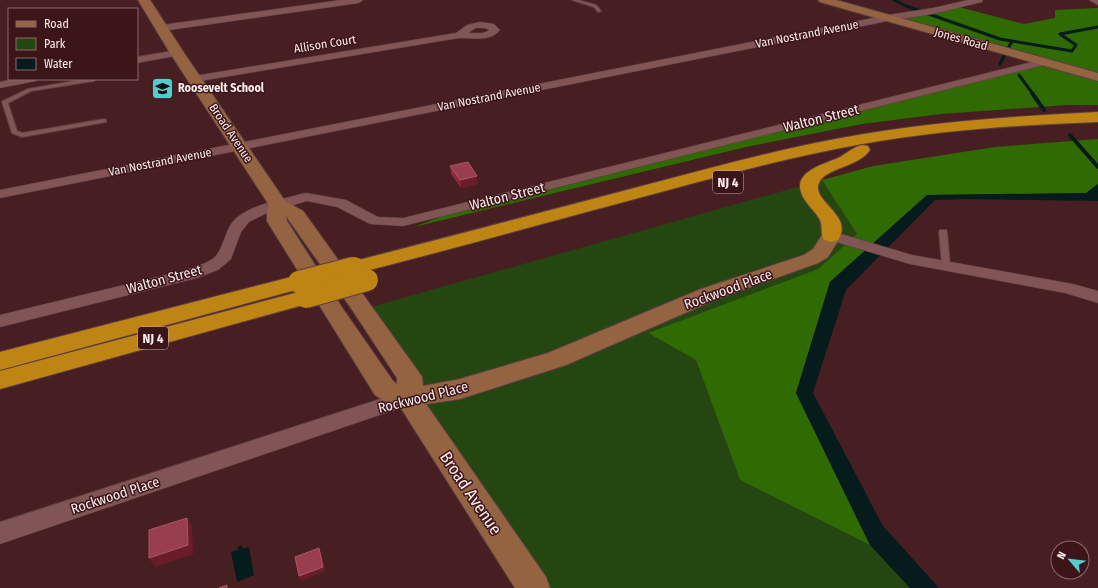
<svg xmlns="http://www.w3.org/2000/svg" width="1098" height="588" font-family="'Fira Sans Condensed',sans-serif">
<style>
.green{fill:#244712}
.forest{fill:#2f6a03}
.water{fill:#061b1c}
.lines{fill:none;stroke-linecap:round;stroke-linejoin:round}
.stream-far1{stroke:#061b1c;stroke-width:3}
.stream{stroke:#061b1c;stroke-width:4}
.lane-casing{stroke:#5d3e42;stroke-width:2}
.street-casing{stroke:#5d3e42;stroke-width:1}
.secondary-casing{stroke:#5d3e42;stroke-width:2}
.highway-casing{stroke:#5d3e42;stroke-width:2}
.lane{fill:#815456;fill-rule:evenodd}
.street{fill:#815456;fill-rule:evenodd}
.secondary{fill:#936342;fill-rule:evenodd}
.highway{fill:#be8514;fill-rule:evenodd}
.highway-bridge-casing{stroke:#5d3e42;stroke-width:24;stroke-linecap:butt}
.highway-bridge{stroke:#be8514;stroke-width:22}
.wall{fill:#8c293a}
.shaded-wall{fill:#6b1c29}
.building{fill:#983e4e;stroke:#a85967}
.labels{text-anchor:middle;stroke-width:3;stroke-linejoin:round;paint-order:stroke}
.far-street-label{font-size:12px;fill:#fdeced;stroke:#3c1519}
.far-poi-label{font-size:12px;font-weight:bold;fill:#fdeced;stroke:#3c1519;text-anchor:start}
.shield{fill:#3c1519;stroke:#c3acad;stroke-width:1}
.shield-label{font-size:13px;font-weight:bold;fill:#fdeced}
.street-label{font-size:14px;fill:#fdeced;stroke:#3c1519}
.near-street-label{font-size:17px;fill:#fdeced;stroke:#3c1519}
</style>
<rect width="100%" height="100%" fill="#471f22"/>
<!-- green -->
<polygon class="green" points="822,180 857,234 818,269 648,333 696,360 740,480 870,545 910,588 539,588 353,312"/>
<!-- forest -->
<g class="forest">
<polygon points="955,6 1024,24 1055,18 1055,10 1098,8 1098,105 1067,105 941,114 862,124 746,147 414,227 471,205 1048,62 887,19"/>
<polygon points="1098,139 1098,184 1086,193 927,195 830,282 796,393 870,545 740,480 696,360 648,333 818,269 857,234 822,180 873,166 995,147"/>
</g>
<!-- water -->
<g class="water">
<polygon points="1098,184 1098,201 966,199 935,200 846,290 813,393 883,526 939,588 910,588 870,545 796,393 830,282 927,195 1086,193"/>
<polygon points="242,545 243,549 249,547 254,575 237,582 231,552 238,550 238,547"/>
</g>
<g class="lines">
<!-- stream-far1 -->
<g class="stream-far1">
<polyline points="894,0 906,6 1000,39 1072,51 1076,45 1060,34 1098,27"/>
<polyline points="1000,64 1012,41"/>
<polyline points="1019,75 1033,94"/>
</g>
<!-- stream -->
<g class="stream">
<polyline points="1032,93 1044,110"/>
<polyline points="1070,135 1098,167"/>
</g>
<defs>
<g id="lane">
<polygon points="572,0 578,0 596,5 601,11 598,12 594,7"/>
<polygon points="85,79 97,79 94,81 31,91 8,103 17,131 22,133 104,119 106,120 106,122 22,137 12,133 2,102 3,101 28,89"/>
<polygon points="940,230 946,230 947,232 950,265 946,267 942,265 939,232"/>
</g>
<g id="street">
<polygon points="341,0 363,0 359,3 162,31 157,28 162,25"/>
<polygon points="968,0 983,0 982,2 933,14 888,21 0,198 0,190 888,15 933,8"/>
<polygon points="1089,0 1098,0 1098,5"/>
<path d="M480,22L494,24L500,30C490,42 473,38 459,38L194,82L189,79L194,76L456,33L467,25ZM484,28L490,30L483,33H468L476,28Z"/>
<polygon points="177,50 181,51 182,53 181,55 137,63 137,57"/>
<path d="M1044,59L1048,60L1049,62L1048,64L403,226L370,224L337,207L307,201L267,213L249,222L241,232L231,259L218,270L197,278L0,327V315L186,270C196,266 212,263 218,253C226,240 226,225 239,216C257,203 281,200 301,194L306,193L346,200L378,217L403,218Z"/>
<polygon points="14,79 37,79 36,81 0,88 0,82"/>
<polygon points="831,231 912,255 1073,284 1098,291 1098,303 1065,293 910,264 826,239 823,236 826,233"/>
<polygon points="408,390 415,393 418,398 415,403 0,544 0,522"/>
</g>
<g id="secondary">
<path d="M138,0H150L184,53L285,201L303,211L418,371L422,377L423,386L460,379L548,353L701,289L804,255L813,249L824,232L831,230L838,232L841,236L828,257L818,263L717,299L566,365L460,399L426,404L546,577L550,588H515L399,405L383,400L375,395L267,221V211L269,205L170,53ZM286,216L353,311L397,378V384L393,381L343,309L287,221Z"/>
<polygon points="818,0 836,0 1098,73 1098,81 820,2"/>
</g>
<g id="highway">
<path d="M1098,112V122C1019,125 940,130 862,144C794,156 727,174 661,192C559,219 457,248 354,274L347,273L343,268L347,263C445,238 543,212 642,186C715,167 789,146 864,134C941,121 1020,116 1098,112Z"/>
<path d="M862,145L868,146L870,150C859,167 825,168 819,183C811,201 855,216 838,240L831,242L824,240C820,234 823,227 820,220C815,210 804,203 801,192C794,171 825,164 838,158C846,154 853,147 862,145Z"/>
<polygon points="299,275 307,277 310,282 307,287 0,370 0,352"/>
<polygon points="306,290 314,292 317,297 314,302 0,389 0,371"/>
</g>
</defs>
<!-- lane casing -->
<use href="#lane" class="lane-casing"/>
<!-- street casing -->
<use href="#street" class="street-casing"/>
<!-- secondary casing -->
<use href="#secondary" class="secondary-casing"/>
<!-- highway casing -->
<use href="#highway" class="highway-casing"/>
<!-- lane -->
<use href="#lane" class="lane"/>
<!-- street -->
<use href="#street" class="street"/>
<!-- secondary -->
<use href="#secondary" class="secondary"/>
<!-- highway -->
<use href="#highway" class="highway"/>
<defs>
<g id="highway-bridge">
<polyline points="299,282 354,268"/>
<polyline points="306,297 367,280"/>
</g>
</defs>
<!-- highway-bridge casing -->
<use href="#highway-bridge" class="highway-bridge-casing"/>
<!-- highway-bridge -->
<use href="#highway-bridge" class="highway-bridge"/>
</g>
<!-- wall -->
<polygon class="wall" points="450,166 478,184 461,188 451,174"/>
<!-- shaded-wall -->
<g class="shaded-wall">
<polygon points="477,176 478,184 461,188 460,180"/>
<polygon points="187,518 192,526 193,554 155,567 149,558"/>
<polygon points="319,548 321,553 325,571 301,581 299,576"/>
</g>
<!-- building -->
<g class="building">
<polygon points="468,162 477,176 460,180 450,166"/>
<polygon points="187,518 188,545 149,558 149,530"/>
<polygon points="319,548 323,567 299,576 295,557"/>
<polygon points="227,585 227,588 219,588"/>
</g>
<!-- icons -->
<defs>
<symbol id="school-square" viewBox="-11 -11 22 22"><rect x="-9" y="-9" width="18" height="18" rx="4" fill="#52cdcf" stroke="#3c1519"/><path d="M0-5L7-2L0 1L-7-2ZM-4 1L0 2.5L4 1V4Q0 6-4 4Z" fill="#111"/></symbol>
</defs>
<g fill-rule="evenodd">
<use href="#school-square" x="150" y="76" width="25" height="25"/>
</g>
<g class="labels">
<!-- far-street labels -->
<g class="far-street-label">
<text transform="translate(807 34) rotate(-11)" y="4">Van Nostrand Avenue</text>
<text transform="translate(961 39) rotate(16)" y="4">Jones Road</text>
<text transform="translate(325 44) rotate(-9)" y="4">Allison Court</text>
<text transform="translate(489 97) rotate(-11)" y="4">Van Nostrand Avenue</text>
<text transform="translate(231 133) rotate(56)" y="4">Broad Avenue</text>
<text transform="translate(160 162) rotate(-11)" y="4">Van Nostrand Avenue</text>
</g>
<!-- far-poi labels -->
<g class="far-poi-label">
<text x="178" y="92">Roosevelt School</text>
</g>
<!-- shield labels -->
<g class="shield">
<rect x="713" y="171" width="30" height="22" rx="3"/>
<rect x="138" y="327" width="30" height="22" rx="3"/>
</g>
<g class="shield-label">
<text x="728" y="187">NJ 4</text>
<text x="153" y="343">NJ 4</text>
</g>
<!-- street labels -->
<g class="street-label">
<text transform="translate(821 118) rotate(-14)" y="5">Walton Street</text>
<text transform="translate(507 196) rotate(-14)" y="5">Walton Street</text>
<text transform="translate(164 279) rotate(-15)" y="5">Walton Street</text>
<text transform="translate(728 289) rotate(-20)" y="5">Rockwood Place</text>
<text transform="translate(423 397) rotate(-14)" y="5">Rockwood Place</text>
<text transform="translate(115 495) rotate(-18)" y="5">Rockwood Place</text>
</g>
<!-- near-street labels -->
<g class="near-street-label">
<text transform="translate(471 493) rotate(56)" y="6">Broad Avenue</text>
</g>
</g>
<!-- legend -->
<rect x="8" y="8" width="130" height="72" fill="#3c1519" stroke="#896b6e"/>
<rect x="16" y="21" width="20" height="6" fill="#936342" stroke="#896b6e"/>
<text x="44" y="28" font-size="12" fill="#fdeced">Road</text>
<rect x="16" y="38" width="20" height="12" fill="#244712" stroke="#896b6e"/>
<text x="44" y="48" font-size="12" fill="#fdeced">Park</text>
<rect x="16" y="58" width="20" height="12" fill="#061b1c" stroke="#896b6e"/>
<text x="44" y="68" font-size="12" fill="#fdeced">Water</text>
<!-- north arrow -->
<g transform="translate(1070 560) rotate(298)"><circle r="19" fill="#3c1519" stroke="#896b6e"/>
<path d="M0-3L7 15L0 10L-7 15Z" fill="#52cdcf"/>
<text y="-6" font-size="11" font-weight="bold" text-anchor="middle" fill="#fdeced">N</text>
</g>
</svg>
